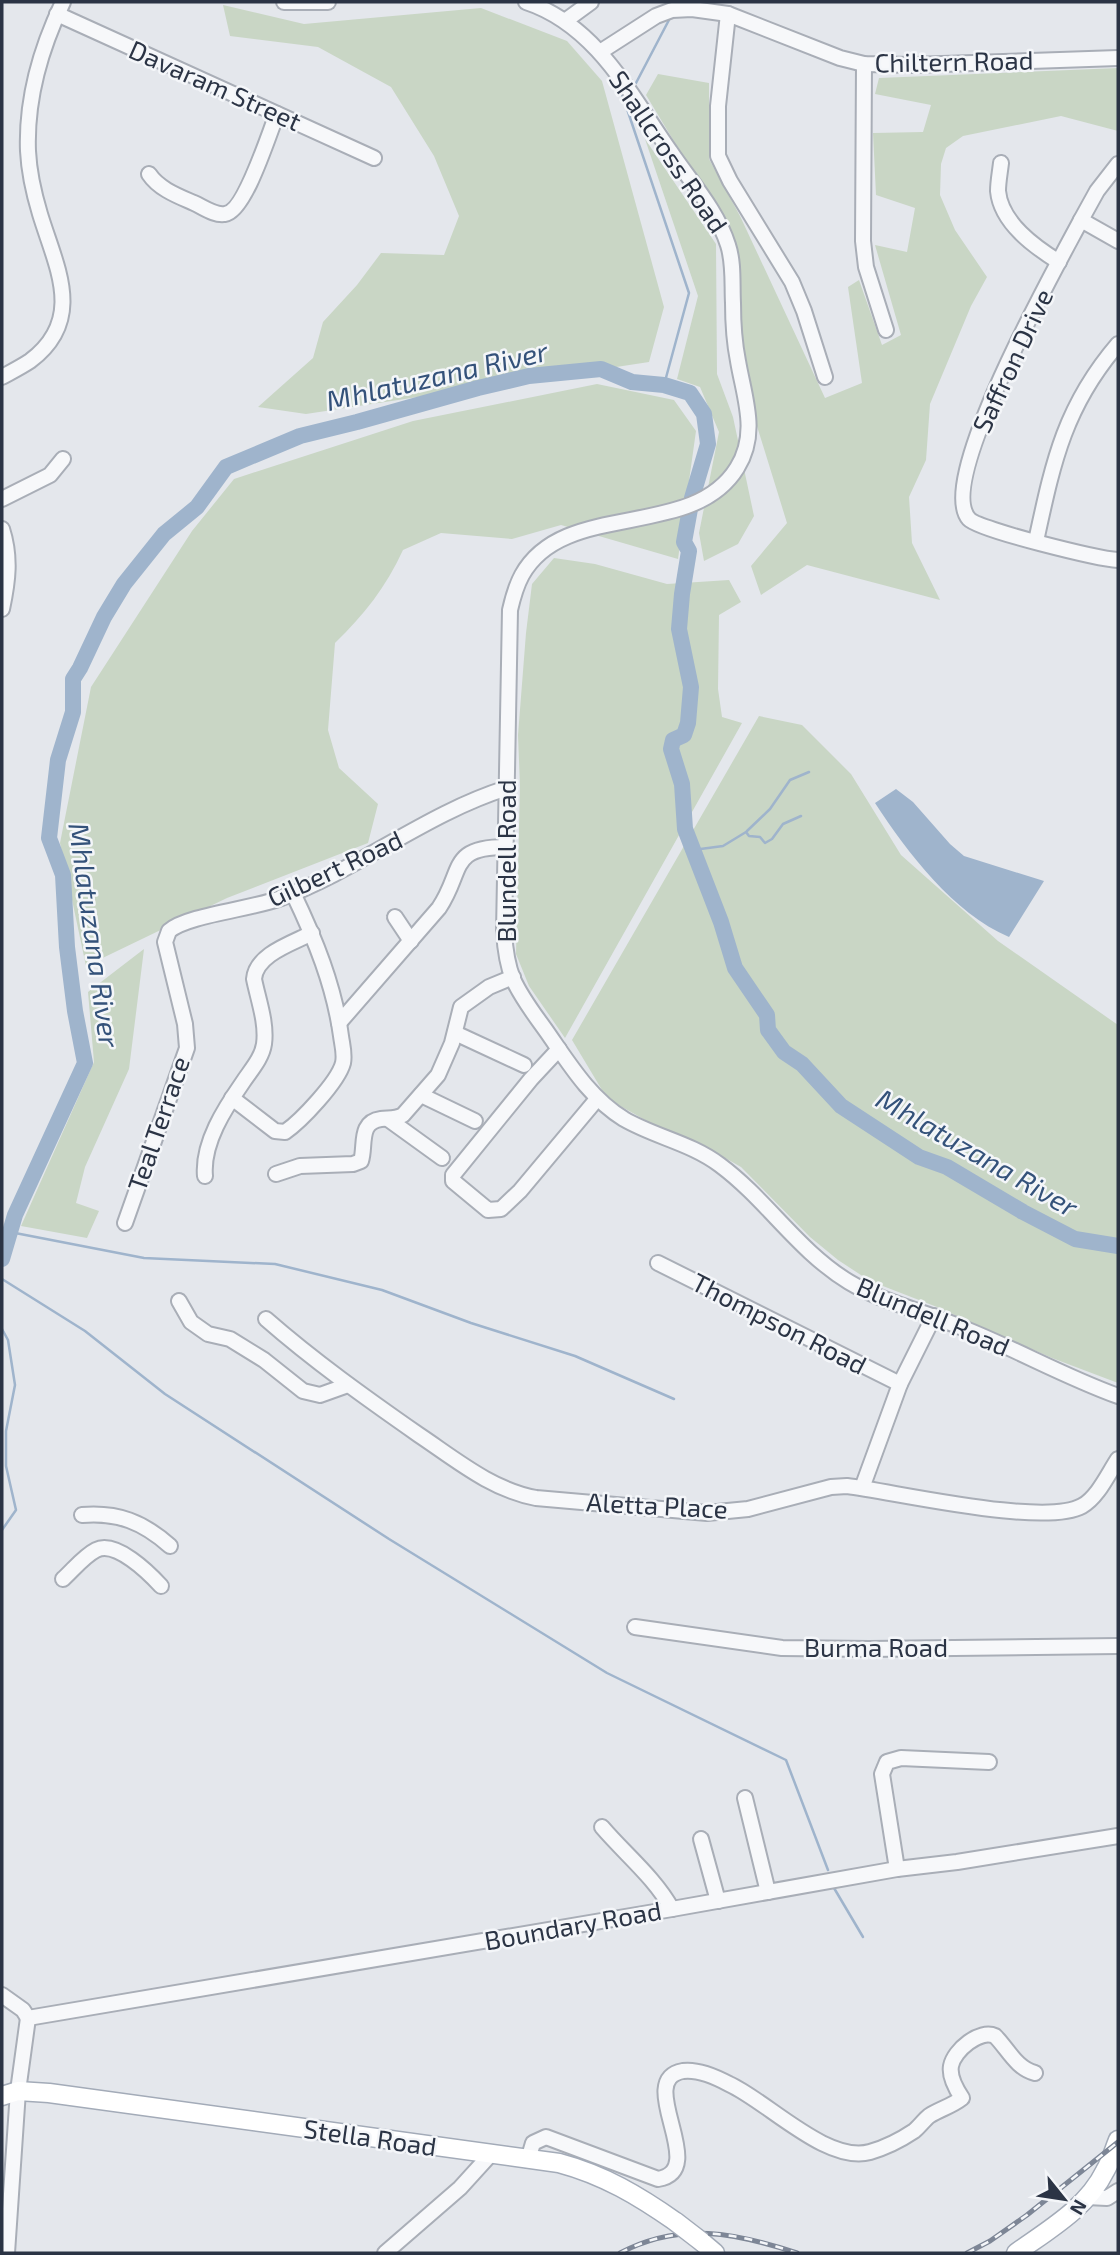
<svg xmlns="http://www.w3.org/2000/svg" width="1120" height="2255" font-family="'Exo 2',sans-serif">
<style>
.green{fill:#c9d6c5}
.water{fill:#9fb4cc}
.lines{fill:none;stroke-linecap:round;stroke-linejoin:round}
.stream{stroke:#9fb4cc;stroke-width:2.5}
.river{stroke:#9fb4cc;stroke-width:16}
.minor-casing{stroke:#a9aeb7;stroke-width:18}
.major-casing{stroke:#a3abb8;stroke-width:21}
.minor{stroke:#f7f8fa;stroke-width:14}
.major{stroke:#fff;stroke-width:18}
.rail-casing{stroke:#7d8696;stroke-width:5}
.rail{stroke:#f4f6f9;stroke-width:2.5;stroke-dasharray:8;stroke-linecap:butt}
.major-bridge-casing{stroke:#a3abb8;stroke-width:21;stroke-linecap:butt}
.major-bridge{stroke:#fff;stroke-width:18}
.labels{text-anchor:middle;stroke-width:5;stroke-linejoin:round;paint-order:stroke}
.street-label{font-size:26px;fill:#2b3445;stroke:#f4f6f9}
.water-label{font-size:28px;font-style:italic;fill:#34527a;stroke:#f4f6f9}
</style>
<rect width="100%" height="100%" fill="#e4e7ec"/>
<!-- green -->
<g class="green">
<polygon points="223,5 304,24 481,8 567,41 602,81 664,307 649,362 306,414 258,407 313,358 323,322 357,285 381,253 444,255 459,216 434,156 391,87 318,47 230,36"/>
<polygon points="1118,68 1118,131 1061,116 963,136 946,148 941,164 940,195 955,230 987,277 971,306 930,404 926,460 909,497 912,543 940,600 807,565 761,595 751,566 787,523 756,423 736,325 733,239 646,95 658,74 709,83 709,159 740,216 825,398 862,383 848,287 859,280 882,345 901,335 875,245 907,252 915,208 876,195 873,133 923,132 931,105 875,94 879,78"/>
<polygon points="645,139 716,244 717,374 733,417 754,516 738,544 704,561 699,533 719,432 700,387 677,379 698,296"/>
<path d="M597,384L674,400L696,431L678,559L561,525L512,539L441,533L403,550C386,587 364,615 335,643L328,730L339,768L378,804L368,843L227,898L86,966L60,843L91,687L192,531L234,479L413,421Z"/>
<polygon points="554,558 595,564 667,584 729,580 741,602 719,615 718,689 722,717 742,723 565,1038 529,986 516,954 520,786 518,735 526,633 532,584"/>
<polygon points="759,716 802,725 851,774 901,855 998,941 1118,1025 1118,1383 1052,1358 937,1307 870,1281 838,1260 810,1237 741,1167 711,1150 654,1125 615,1103 602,1090 572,1040"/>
<polygon points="144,949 129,1069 85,1167 76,1203 99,1211 87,1238 21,1226 94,1062 88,992"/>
</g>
<!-- water -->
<path class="water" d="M896,789L913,802L950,844L964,856L1044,881L1009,937C953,913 908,853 875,803Z"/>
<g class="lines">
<!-- stream -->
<g class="stream">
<polyline points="636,83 670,18"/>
<polyline points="622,94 689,293 664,385"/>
<polyline points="747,831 770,809 790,780 809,772"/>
<polyline points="693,850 723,846 746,832 749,836 760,837 765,843 772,839 783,824 801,816"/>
<polyline points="10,1232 144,1258 275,1264 382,1290 471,1323 575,1356 674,1399"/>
<polyline points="2,1279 85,1331 165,1394 389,1539 607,1673 786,1760 828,1870"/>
<polyline points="2,1329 8,1340 15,1385 6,1431 6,1466 16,1510 2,1530"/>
<polyline points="834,1888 863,1937"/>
</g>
<!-- river -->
<polyline class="river" points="2,1259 15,1215 85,1063 75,1011 67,947 63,875 49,838 58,760 73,712 73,679 80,668 104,617 124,584 164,534 197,507 226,467 300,436 357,422 478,388 529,376 601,369 632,382 664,385 690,393 704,414 708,444 692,498 684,542 689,551 682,594 679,629 691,687 688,723 684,735 673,740 671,749 682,784 685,829 721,922 735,968 767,1015 768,1030 784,1052 802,1064 841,1106 919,1157 947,1167 1023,1212 1075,1239 1118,1246"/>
<defs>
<g id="minor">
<polyline points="284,2 328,2"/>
<path d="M526,2C596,25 630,94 670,151C690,181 717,210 728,245C734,263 732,284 733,303C733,322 734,341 738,361C744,397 759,433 737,468C692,541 564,499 522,575C516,586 513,597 510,610L504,932C505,948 507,964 513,979C522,999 535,1015 547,1032C570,1065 590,1098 624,1119C655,1137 691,1143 720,1165C767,1200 798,1251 849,1282C884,1303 926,1312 963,1328C1016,1349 1065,1377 1118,1396"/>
<polyline points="57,14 374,158"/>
<polyline points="728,14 718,106 718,156 730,181 792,282 804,311 825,377"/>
<polyline points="565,21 591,2"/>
<polyline points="600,52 656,16 672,10 692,9 728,14 840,58 864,64 912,65 1118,58"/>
<polyline points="864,64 863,241 866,267 886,330"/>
<path d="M1001,163C1000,172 998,182 998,191C1001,223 1035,247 1059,262"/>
<path d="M1118,164L1097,191L1081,220C1058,264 935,481 969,519C979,530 1099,559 1118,560"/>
<path d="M149,174C159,189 178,196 194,203C203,207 215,216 225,214C245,212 269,133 277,114"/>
<polyline points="1081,220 1118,241"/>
<path d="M2,377C11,372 21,367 30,361C86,319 56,267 40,214C34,194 29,172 28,151C26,98 40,50 63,2"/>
<polyline points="2,499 50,475 63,459"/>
<path d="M2,529C11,557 8,581 2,609"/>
<path d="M1036,541C1053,463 1064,407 1118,344"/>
<polyline points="395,917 411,941"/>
<path d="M339,1023L439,908C464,871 448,847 506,847"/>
<polyline points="455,1033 524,1065"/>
<polyline points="559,1049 531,1079 453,1175 453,1181 488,1210 501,1209 520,1191 597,1099"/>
<polyline points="421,1095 475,1121"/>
<path d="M232,1098L275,1131L285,1132C301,1121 338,1082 343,1063C345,1054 342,1044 341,1036C334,985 315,939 293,893"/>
<polyline points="388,1119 442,1158"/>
<path d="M276,1174L300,1166L353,1164L361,1161C366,1146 358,1122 381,1119C389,1118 396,1119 403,1115L438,1075L452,1043L461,1007L489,987L513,977"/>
<path d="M205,1176C202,1143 225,1108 243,1082C251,1070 262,1058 264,1044C267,1023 258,999 254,979C256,954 293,943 312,933"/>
<path d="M125,1223L187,1048L185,1024L165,942L169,931C187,915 253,909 281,898C359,869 427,813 507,788"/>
<polyline points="658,1263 900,1384"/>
<polyline points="179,1301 191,1322 208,1334 230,1339 264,1360 303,1391 320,1395 348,1385"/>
<path d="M266,1319C314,1361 366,1398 419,1435C455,1459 492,1490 536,1498L707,1513L748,1509L831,1487L847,1486C896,1492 1044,1527 1082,1506C1098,1497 1108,1474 1118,1459"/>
<polyline points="862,1488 900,1384 934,1316"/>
<path d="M82,1515C118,1512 143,1522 170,1546"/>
<path d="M63,1579C73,1570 84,1556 96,1550C116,1540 149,1573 161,1586"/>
<polyline points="635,1627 782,1648 869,1649 1118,1646"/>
<polyline points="745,1798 768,1892"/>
<path d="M602,1827C626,1855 654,1877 672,1909"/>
<polyline points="701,1839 718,1901"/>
<polyline points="897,1869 882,1774 887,1762 901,1758 989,1762"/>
<polyline points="2,1995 23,2010 28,2018"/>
<polyline points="28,2018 672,1909 897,1869 957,1862 1118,1836"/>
<path d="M528,2160L533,2143L546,2137L658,2179C711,2170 633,2080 683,2071C699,2069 716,2077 729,2084C767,2101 827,2164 870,2152C884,2148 902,2139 914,2131C919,2127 924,2120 929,2116C940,2109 952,2106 962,2098C956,2089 949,2077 951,2066C954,2050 980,2029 995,2036C1008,2049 1016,2068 1035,2073"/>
<polyline points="1087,2197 1107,2198 1118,2191"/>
<polyline points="7,2253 18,2091 28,2018"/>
<polyline points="385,2253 460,2188 490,2155"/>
</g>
<g id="major">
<path d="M2,2096L18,2091L49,2093L559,2163C604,2175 639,2196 676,2222"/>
<polyline points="702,2242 715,2253"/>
<path d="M1016,2253C1048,2230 1087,2208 1105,2171C1111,2161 1114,2150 1118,2140"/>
</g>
</defs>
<!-- minor casing -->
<use href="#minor" class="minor-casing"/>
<!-- major casing -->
<use href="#major" class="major-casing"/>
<!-- minor -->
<use href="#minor" class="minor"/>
<!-- major -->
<use href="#major" class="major"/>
<defs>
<g id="rail">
<path d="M620,2253C681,2221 736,2233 797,2253"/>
<polyline points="967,2253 990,2241 1027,2215 1118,2142"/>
</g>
</defs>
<!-- rail casing -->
<use href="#rail" class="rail-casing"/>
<!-- rail -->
<use href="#rail" class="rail"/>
<defs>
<polyline id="major-bridge" points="676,2222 702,2242"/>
</defs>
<!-- major-bridge casing -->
<use href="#major-bridge" class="major-bridge-casing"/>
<!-- major-bridge -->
<use href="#major-bridge" class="major-bridge"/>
</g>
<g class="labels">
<!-- street labels -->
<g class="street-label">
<text transform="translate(954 62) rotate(-1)" y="9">Chiltern Road</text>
<text transform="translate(215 86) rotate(24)" y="9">Davaram Street</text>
<text transform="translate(668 152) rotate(56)" y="9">Shallcross Road</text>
<text transform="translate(1013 361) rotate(-65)" y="9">Saffron Drive</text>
<text transform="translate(507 861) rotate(-90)" y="9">Blundell Road</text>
<text transform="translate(335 869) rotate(-25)" y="9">Gilbert Road</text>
<text transform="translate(159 1124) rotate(-71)" y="9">Teal Terrace</text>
<text transform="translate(933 1317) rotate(23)" y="9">Blundell Road</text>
<text transform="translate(779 1324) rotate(27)" y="9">Thompson Road</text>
<text transform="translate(657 1506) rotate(3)" y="9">Aletta Place</text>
<text x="876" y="1657">Burma Road</text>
<text transform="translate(573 1926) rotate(-10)" y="9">Boundary Road</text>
<text transform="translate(370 2138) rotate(8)" y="9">Stella Road</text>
</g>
<!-- water labels -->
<g class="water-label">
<text transform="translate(437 376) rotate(-13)" y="10">Mhlatuzana River</text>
<text transform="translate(94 935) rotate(82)" y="10">Mhlatuzana River</text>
<text transform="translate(977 1153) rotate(30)" y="10">Mhlatuzana River</text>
</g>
</g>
<!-- border -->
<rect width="1120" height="2255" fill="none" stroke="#2b3445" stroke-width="7"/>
<!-- north arrow -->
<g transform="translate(1064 2199) rotate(120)" stroke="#f4f6f9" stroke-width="5" paint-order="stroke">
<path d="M0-5L12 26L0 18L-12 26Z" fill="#2b3445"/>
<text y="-10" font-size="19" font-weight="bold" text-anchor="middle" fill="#2b3445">N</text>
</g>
</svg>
